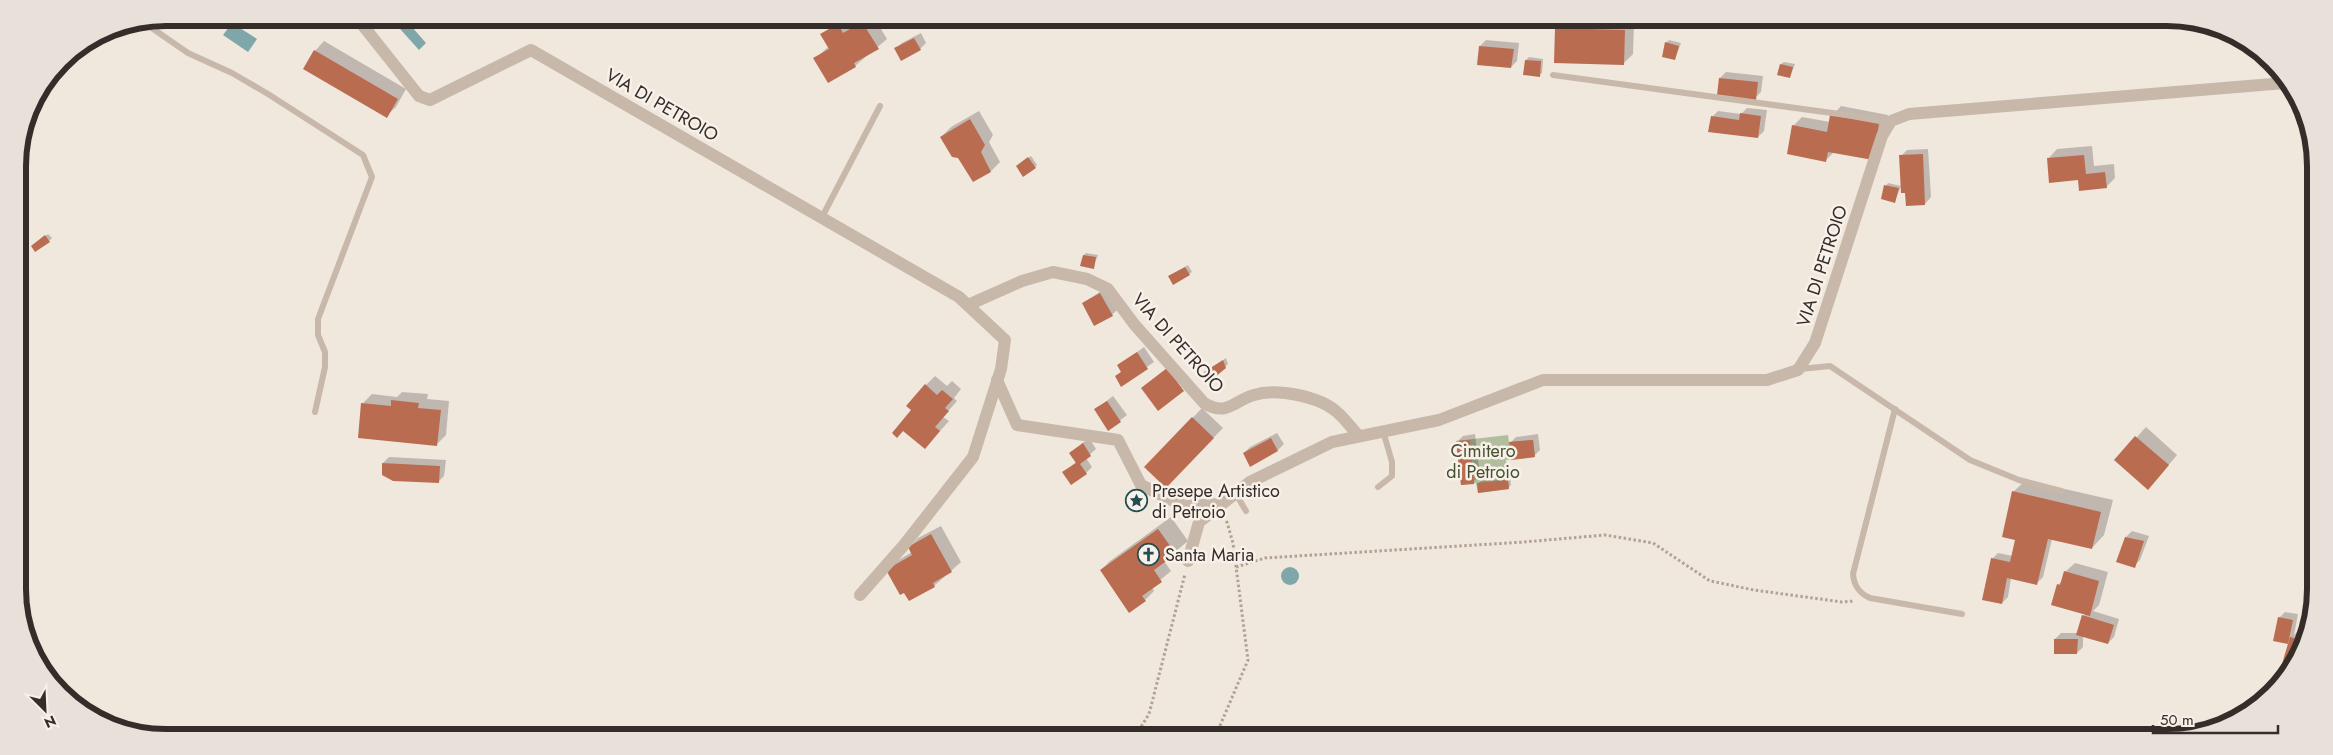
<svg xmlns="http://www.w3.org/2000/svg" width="2333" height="755" font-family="Jost,sans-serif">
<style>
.green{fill:#b2bd9e}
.water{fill:#7fa7aa}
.shadow{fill:#0003}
.building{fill:#ba6c50}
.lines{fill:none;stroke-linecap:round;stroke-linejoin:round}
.path{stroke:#b2a294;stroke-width:3;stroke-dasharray:2.5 2.5;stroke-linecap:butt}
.service{stroke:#c7b8aa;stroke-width:6}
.minor{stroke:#c7b8aa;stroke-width:12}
.labels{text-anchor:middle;stroke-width:5;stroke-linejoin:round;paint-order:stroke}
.street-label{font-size:18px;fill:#352d29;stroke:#f8f1e9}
.park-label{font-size:18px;fill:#44512f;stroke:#f8f1e9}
.poi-label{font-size:18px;fill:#352d29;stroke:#f8f1e9;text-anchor:start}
.rim{fill:none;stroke:#352d29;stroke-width:6}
</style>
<rect width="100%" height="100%" fill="#f0e7dd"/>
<!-- green -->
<polygon class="green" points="1508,435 1509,442 1533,440 1535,457 1506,460 1509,489 1478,493 1476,483 1461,485 1456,441"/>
<!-- water -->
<g class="water">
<polygon points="395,18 404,18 426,43 419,50 392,20"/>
<polygon points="232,23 257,39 248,52 223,35"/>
<circle cx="1290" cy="576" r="9"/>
</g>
<!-- shadow -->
<g class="shadow">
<polygon points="841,19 850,19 853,25 863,19 875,19 887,39 855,66 828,82 815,59 829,46 822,35"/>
<polygon points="1564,21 1634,22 1633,54 1623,64 1557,29"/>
<polygon points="921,33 926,43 920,49 896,49 902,43"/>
<polygon points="1486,40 1519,43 1517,61 1511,67 1480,46"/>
<polygon points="1669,40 1681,43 1675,59 1666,43"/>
<polygon points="324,41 406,89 396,107 386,116 315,51"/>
<polygon points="1529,57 1543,59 1542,73 1539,75 1526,60"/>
<polygon points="1784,62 1795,64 1790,77 1781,64"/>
<polygon points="1726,72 1763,76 1761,92 1755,98 1720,78"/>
<polygon points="1841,106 1888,115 1882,149 1835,151 1826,160 1793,126 1802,117 1830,122 1832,116"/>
<polygon points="1747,108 1767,110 1764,131 1758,137 1712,117 1718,111 1741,114"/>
<polygon points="979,111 993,135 989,142 1000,162 991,171 974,180 959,157 941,137 951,127"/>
<polygon points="2092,146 2094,166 2114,164 2115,178 2106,187 2048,159 2057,149"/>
<polygon points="1928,149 1931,197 1925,204 1901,156 1907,150"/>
<polygon points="1031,156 1037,165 1035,167 1020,164"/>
<polygon points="1888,183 1901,186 1895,201 1886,186"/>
<polygon points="48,234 52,238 49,241 35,244"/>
<polygon points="1086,253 1098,255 1093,268 1084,255"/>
<polygon points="1188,265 1192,272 1189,274 1170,276"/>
<polygon points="1106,288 1118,309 1112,315 1083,303"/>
<polygon points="1144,347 1154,362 1121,385 1116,377 1122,371 1118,366"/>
<polygon points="1226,358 1228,364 1225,367 1209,370"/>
<polygon points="935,376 947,386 952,381 961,389 954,398 957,401 943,417 949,421 925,448 913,410 926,385"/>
<polygon points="402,392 428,394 427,399 449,401 446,435 437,444 363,403 372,394 397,397"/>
<polygon points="1113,396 1127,415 1109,429 1095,410"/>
<polygon points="1202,408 1223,428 1175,477 1146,467"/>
<polygon points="2146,427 2177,455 2157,479 2116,460"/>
<polygon points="1277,433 1284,444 1278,450 1244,453 1250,447"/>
<polygon points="1475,434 1480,476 1473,482 1457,442 1463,436"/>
<polygon points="1538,434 1540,450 1534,456 1510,443 1516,437"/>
<polygon points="1089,438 1096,449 1086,458 1092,467 1086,473 1064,472 1076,462 1070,453"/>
<polygon points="389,457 446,460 444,476 438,482 383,463"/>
<polygon points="1510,478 1511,485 1508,488 1478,484 1481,481"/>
<polygon points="2026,480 2113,500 2104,535 2092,548 2052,539 2043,577 2037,583 2011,578 2008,597 2002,603 1992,559 1998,553 2013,556 2016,541 2013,492"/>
<polygon points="1171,517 1188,541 1164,561 1171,571 1152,587 1154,591 1145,600 1101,570 1110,561"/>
<polygon points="941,526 961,562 934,586 909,600 888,570 897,561 912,552 909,548 918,538"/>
<polygon points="2132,531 2149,536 2140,560 2134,566 2126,537"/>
<polygon points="2075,563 2108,572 2099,605 2093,611 2119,619 2114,637 2108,643 2083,636 2083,647 2077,653 2055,639 2061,633 2077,633 2085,613 2058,585 2063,580 2065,572"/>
<polygon points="2285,612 2298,614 2294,635 2301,628 2309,630 2293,666 2284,663 2291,639 2288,643 2279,618"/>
</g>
<!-- building -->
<g class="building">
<polygon points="862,22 879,49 854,63 856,67 828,83 813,58 829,49 820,34 838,24 843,33"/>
<polygon points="1555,28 1625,30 1624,65 1554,63"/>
<polygon points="914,38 921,50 901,61 894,48"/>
<polygon points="1665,42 1679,46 1675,60 1662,57"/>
<polygon points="1479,46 1514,49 1511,68 1477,65"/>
<polygon points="314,50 398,99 387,118 303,69"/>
<polygon points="1525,60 1541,61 1540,77 1523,75"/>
<polygon points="1780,64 1793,67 1790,78 1777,75"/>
<polygon points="1719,78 1758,82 1756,100 1717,95"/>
<polygon points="1740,113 1761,116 1758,138 1708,132 1711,116 1739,120"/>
<polygon points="1830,115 1879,124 1873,160 1828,152 1826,162 1787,154 1792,125 1827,132"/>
<polygon points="970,119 985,145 981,152 991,172 973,182 958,158 952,157 940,137"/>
<polygon points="1923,154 1925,205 1906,206 1905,193 1901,193 1899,155"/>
<polygon points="2084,155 2086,174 2105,172 2107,188 2079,191 2078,180 2049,183 2047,158"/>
<polygon points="1028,157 1036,168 1023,177 1016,166"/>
<polygon points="1884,185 1899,188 1895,203 1881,199"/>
<polygon points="45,235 50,242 35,252 31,246"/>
<polygon points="1083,255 1096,257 1094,269 1080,266"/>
<polygon points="1185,267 1190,275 1173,285 1168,276"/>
<polygon points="1100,293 1113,316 1094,326 1082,303"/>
<polygon points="1137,352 1148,369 1121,387 1115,376 1121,372 1117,365"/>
<polygon points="1223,360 1226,368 1209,382 1204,372"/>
<polygon points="1167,368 1184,391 1158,411 1141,388"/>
<polygon points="925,384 937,395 942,390 953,399 945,408 949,411 935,427 940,431 925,449 903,431 897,438 892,433 911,410 906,406"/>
<polygon points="391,400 419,403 418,408 441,410 437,446 358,438 361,403 391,406"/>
<polygon points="1107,401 1121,422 1108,431 1094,409"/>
<polygon points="1192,417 1214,438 1166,488 1144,467"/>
<polygon points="2135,436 2169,465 2148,490 2114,460"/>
<polygon points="1271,438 1278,451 1250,467 1243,453"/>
<polygon points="1470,440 1474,484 1461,485 1456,441"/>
<polygon points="1533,440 1535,457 1511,460 1509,442"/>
<polygon points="1083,443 1091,456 1080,464 1087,474 1071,485 1062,472 1076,463 1069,453"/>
<polygon points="382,463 440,466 439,483 393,481 382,475"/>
<polygon points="1508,480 1509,489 1478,493 1477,483"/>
<polygon points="2012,491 2101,512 2092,549 2048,539 2037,585 2007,578 2002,604 1982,600 1991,558 2010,562 2015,540 2002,537"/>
<polygon points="1158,529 1176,554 1154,570 1162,582 1142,596 1146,601 1129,613 1100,570"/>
<polygon points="931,534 952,572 933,583 935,587 909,601 904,593 900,595 886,570 912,555 908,547"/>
<polygon points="2125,537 2144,541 2135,568 2116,562"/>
<polygon points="2064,571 2099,581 2090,616 2051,605 2057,584 2060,585"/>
<polygon points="2082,615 2114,625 2108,644 2076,635"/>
<polygon points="2278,617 2293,620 2288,644 2273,641"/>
<polygon points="2290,637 2304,641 2292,667 2282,664"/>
<polygon points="2054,639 2078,639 2077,654 2054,654"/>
</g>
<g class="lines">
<!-- path -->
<g class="path">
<polyline points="1236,567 1265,558 1524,542 1605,535 1653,543 1710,581 1754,590 1842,602 1854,601"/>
<polyline points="1136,735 1149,714 1185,574"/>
<polyline points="1216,735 1248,660 1233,543 1226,519"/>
</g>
<!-- service -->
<g class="service">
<polyline points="143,22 188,53 232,73 268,94 363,155 372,177 318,319 318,335 325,352 325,367 315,412"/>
<polyline points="1553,75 1891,121"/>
<polyline points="822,217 880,106"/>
<polyline points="1800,369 1830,366 1970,460 2019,480 2061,491"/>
<path d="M1895,409L1853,574C1854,586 1859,593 1870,598L1962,614"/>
<polyline points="1378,487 1392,476 1392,462 1383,431"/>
<polyline points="1236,494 1246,511"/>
</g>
<!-- minor -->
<g class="minor">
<polyline points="357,18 419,96 430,100 531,50 959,297 1005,340 1001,369 973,457 904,545 860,595"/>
<path d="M968,305L1022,281L1053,272L1087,279L1108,289L1134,324L1204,403C1227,417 1233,401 1254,395C1277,388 1320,396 1338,413C1346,420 1352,429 1359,436"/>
<polyline points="997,380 1017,425 1118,440 1141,485 1184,506 1222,504"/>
<polyline points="1188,561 1199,522 1250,482 1332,442 1439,420 1543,380 1767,380 1798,370 1815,343 1882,136 1891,121 1909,114 2285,83"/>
</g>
</g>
<!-- icons -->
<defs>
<symbol id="sight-ring" viewBox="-11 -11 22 22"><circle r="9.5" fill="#f8f1e9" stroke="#224e52" stroke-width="1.5"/><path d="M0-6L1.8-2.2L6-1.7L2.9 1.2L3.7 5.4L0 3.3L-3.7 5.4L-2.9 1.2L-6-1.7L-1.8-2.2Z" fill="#224e52"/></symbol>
<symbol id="church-ring" viewBox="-11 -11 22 22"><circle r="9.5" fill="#f8f1e9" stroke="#224e52" stroke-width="1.5"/><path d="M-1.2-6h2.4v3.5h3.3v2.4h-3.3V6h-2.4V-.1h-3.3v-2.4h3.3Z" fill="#224e52"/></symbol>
</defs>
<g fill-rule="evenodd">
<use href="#sight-ring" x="1124" y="488" width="25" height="25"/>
<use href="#church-ring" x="1136" y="542" width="25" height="25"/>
</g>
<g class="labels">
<!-- street labels -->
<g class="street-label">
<text transform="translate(662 105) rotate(30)" y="6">VIA DI PETROIO</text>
<text transform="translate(1822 266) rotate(-72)" y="6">VIA DI PETROIO</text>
<text transform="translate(1178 343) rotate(48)" y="6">VIA DI PETROIO</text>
</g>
<!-- park labels -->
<g class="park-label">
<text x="1483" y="457">Cimitero<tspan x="1483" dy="21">di Petroio</tspan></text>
</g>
<!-- poi labels -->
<g class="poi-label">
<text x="1152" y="497">Presepe Artistico<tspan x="1152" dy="21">di Petroio</tspan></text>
<text x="1165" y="561">Santa Maria</text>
</g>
</g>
<!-- crop -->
<path d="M0 0H2333V755H0ZM166 26H2167A140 140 0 0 1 2307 166V589A140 140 0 0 1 2167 729H166A140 140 0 0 1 26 589V166A140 140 0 0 1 166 26Z" fill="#e8e1da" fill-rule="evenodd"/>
<path class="rim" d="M166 26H2167A140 140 0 0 1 2307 166V589A140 140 0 0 1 2167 729H166A140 140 0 0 1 26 589V166A140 140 0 0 1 166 26Z"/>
<!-- north arrow -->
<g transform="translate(45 710) rotate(156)" stroke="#f8f1e9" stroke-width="4" paint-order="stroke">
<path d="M0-4L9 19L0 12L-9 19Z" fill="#352d29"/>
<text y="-8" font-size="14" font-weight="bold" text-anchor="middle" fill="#352d29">N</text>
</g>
<!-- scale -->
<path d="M2153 725v8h125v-8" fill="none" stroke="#352d29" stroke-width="2.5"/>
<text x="2160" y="725" font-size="15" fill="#352d29" stroke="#f8f1e9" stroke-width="4" paint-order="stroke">50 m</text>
</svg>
